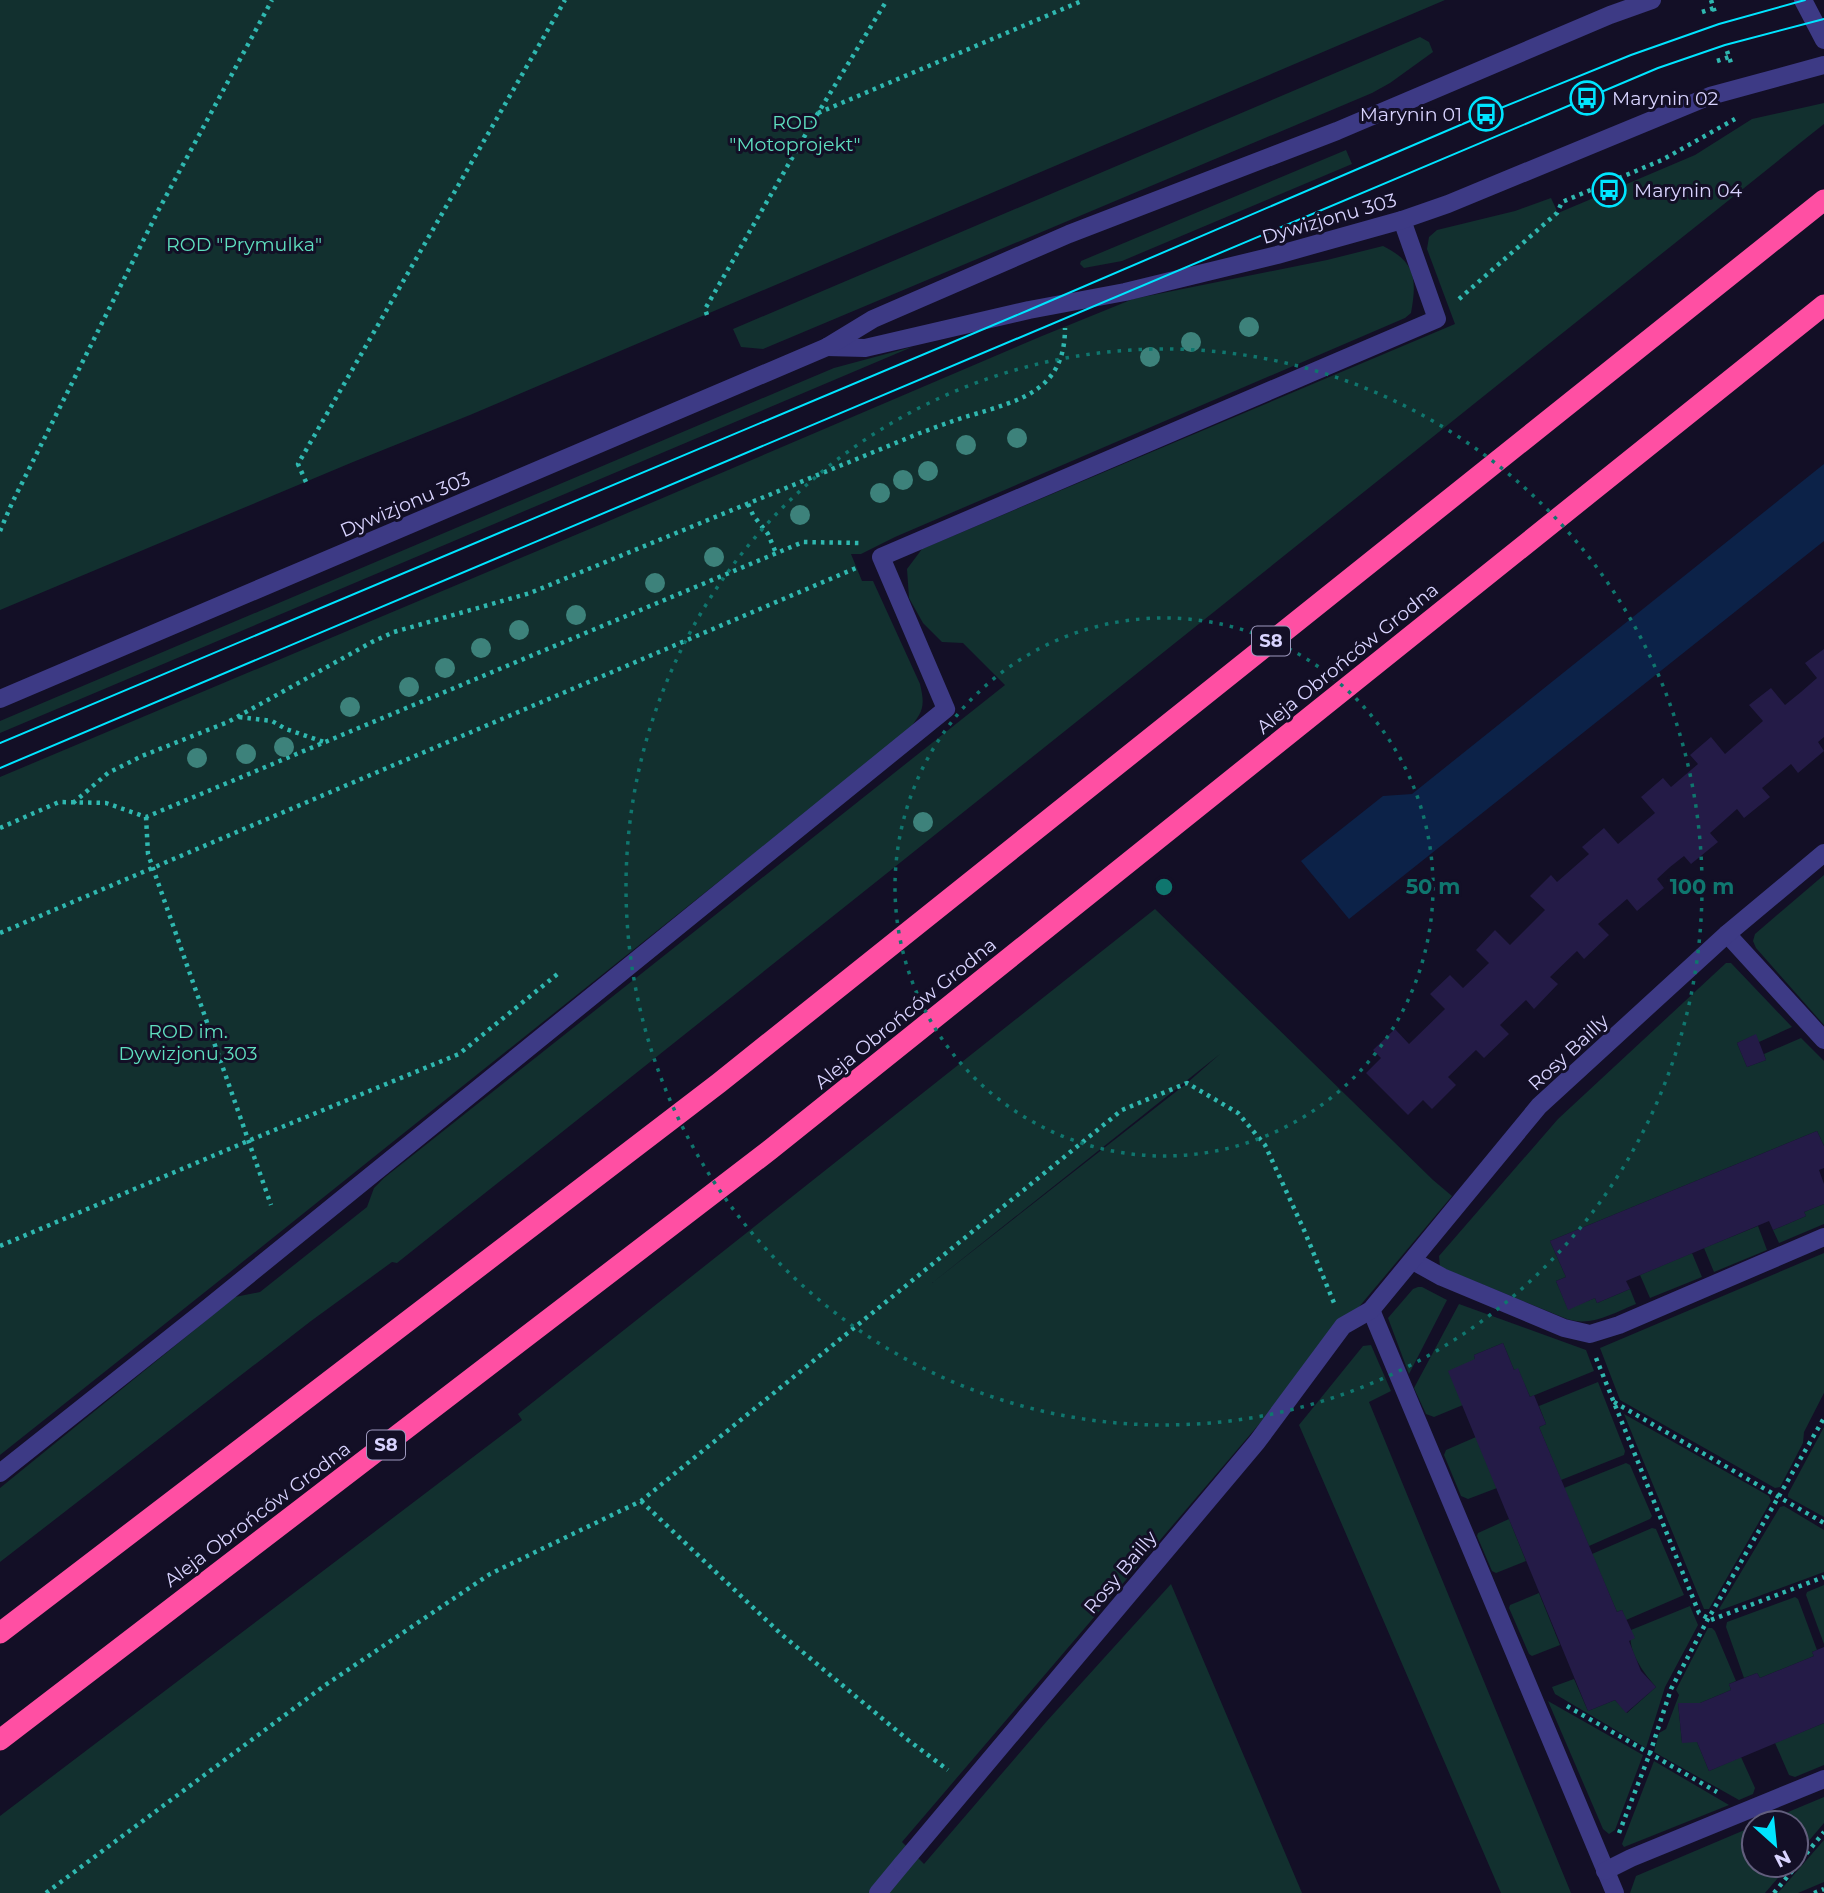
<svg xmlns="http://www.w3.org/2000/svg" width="1824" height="1893" font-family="Montserrat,sans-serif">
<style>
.green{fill:#12302f;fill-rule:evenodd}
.water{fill:#0c2248}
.building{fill:#241b47}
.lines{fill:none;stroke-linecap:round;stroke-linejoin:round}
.path{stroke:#2fb8b0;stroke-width:4.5;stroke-dasharray:3.5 5;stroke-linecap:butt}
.service{stroke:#3d3a85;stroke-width:18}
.minor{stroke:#3d3a85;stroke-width:18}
.tertiary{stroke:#3d3a85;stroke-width:18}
.motorway{stroke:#ff4fa3;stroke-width:21}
.tram{stroke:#00e5ff;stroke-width:2}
.tree{fill:#3d827b}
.ring{fill:none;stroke:#0f766e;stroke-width:3.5;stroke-dasharray:3.5 7}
.labels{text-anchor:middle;stroke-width:6;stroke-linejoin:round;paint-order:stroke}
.shield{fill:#130f26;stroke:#9e99be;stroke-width:2}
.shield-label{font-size:18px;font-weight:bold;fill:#d9d4ff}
.poi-label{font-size:19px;fill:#d9d4ff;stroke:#130f26;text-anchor:start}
.park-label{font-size:19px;fill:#5fe0c0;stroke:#130f26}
.street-label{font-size:19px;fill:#d9d4ff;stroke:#130f26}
.centre{fill:#0f766e;stroke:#130f26;stroke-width:3.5}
.ring-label{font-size:21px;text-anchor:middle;font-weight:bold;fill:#0f766e;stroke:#130f26;stroke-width:6;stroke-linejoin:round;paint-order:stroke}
</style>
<rect width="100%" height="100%" fill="#130f26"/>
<!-- green -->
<g class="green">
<polygon points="0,0 1445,0 470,415 353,462 0,610"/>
<polygon points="1420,37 1429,42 1433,52 1390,83 1372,93 763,349 741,347 733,329"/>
<path d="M1824,103V124C1348,504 874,885 397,1263L392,1262L311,1321L0,1562V1488L235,1297L260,1292L367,1207L374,1188L384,1178L1005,685L963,643L942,642L923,623L909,598L907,569L922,549L1455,324L1427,249L1429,237L1437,230L1515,211L1551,198L1558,213L1596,197L1599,201L1623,190L1622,186L1695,155L1752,119Z"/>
<polygon points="1346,150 1352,164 1122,261 1084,268 1080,264 1081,261"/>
<path d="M1383,246C1416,262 1417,280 1411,313L1405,318L895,537L861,554H851L862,581H873L920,684C926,709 922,712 907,732C604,972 303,1215 0,1455V777L604,523L1042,336L1133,299L1327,260Z"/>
<polygon points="912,347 0,733 0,721 796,384 834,368"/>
<polygon points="1824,875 1824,1025 1756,948 1753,941 1755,934"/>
<path d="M1155,909L1433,1180L1452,1196L1343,1326L902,1842L924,1864L1047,1721L1171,1584L1302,1893H0V1816L522,1420L518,1414ZM1220,1054L1187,1083L932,1283Z"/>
<path d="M1726,963H1731L1792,1027L1759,1042L1755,1035L1737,1043L1747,1067L1766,1060L1764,1054L1801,1038L1824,1061V1146L1817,1131L1550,1241L1566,1277L1556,1281L1568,1309L1595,1298L1597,1303L1630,1289L1636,1304C1613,1313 1592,1327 1567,1319L1440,1267L1439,1256L1558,1119Z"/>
<polygon points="1824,1204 1824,1224 1779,1243 1773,1230 1806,1216 1804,1212"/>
<polygon points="1758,1226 1767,1250 1714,1272 1704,1248"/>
<polygon points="1692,1253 1702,1277 1650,1298 1640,1275"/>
<polygon points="1824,1253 1824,1393 1804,1432 1803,1443 1780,1487 1775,1488 1620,1400 1600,1348"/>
<polygon points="1418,1287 1422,1287 1447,1300 1409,1374 1388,1318 1413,1289"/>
<polygon points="1459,1304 1586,1350 1594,1371 1530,1397 1518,1369 1514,1370 1503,1343 1474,1355 1475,1359 1463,1405 1434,1417 1426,1414 1414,1388"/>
<polygon points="1371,1345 1391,1391 1369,1402 1571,1893 1501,1893 1299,1425 1363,1346"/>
<polygon points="1598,1382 1625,1451 1624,1455 1561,1480 1539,1427 1546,1424 1539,1406"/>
<polygon points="1624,1414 1769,1496 1771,1501 1709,1609 1704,1609"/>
<polygon points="1824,1427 1824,1517 1788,1497 1788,1494"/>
<polygon points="1476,1437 1497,1488 1468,1499 1461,1496 1444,1455 1446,1450"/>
<polygon points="1626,1463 1630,1465 1652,1516 1650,1519 1589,1546 1564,1488"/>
<polygon points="1784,1506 1824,1530 1824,1572 1721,1610 1719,1609 1780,1507"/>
<polygon points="1509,1519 1526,1561 1496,1573 1492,1571 1477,1536 1478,1533"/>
<polygon points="1652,1528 1656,1529 1684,1595 1626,1620 1622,1610 1617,1612 1592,1554"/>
<polygon points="1824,1585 1824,1644 1806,1595 1807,1592"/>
<polygon points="1539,1593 1560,1645 1532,1656 1529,1654 1509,1608 1510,1605"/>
<polygon points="1795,1597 1798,1599 1817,1650 1812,1652 1814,1656 1760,1678 1757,1673 1744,1678 1726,1627 1727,1622"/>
<path d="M1690,1606L1698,1625L1665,1687L1646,1748L1555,1694L1552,1687L1574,1679L1588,1711L1615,1700L1627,1713L1656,1687C1643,1672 1627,1651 1631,1630Z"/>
<polygon points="1708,1628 1712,1628 1715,1631 1736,1681 1729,1684 1731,1690 1700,1703 1678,1703 1682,1742 1697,1742 1709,1771 1741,1757 1755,1788 1753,1794 1739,1800 1654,1752 1659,1733 1666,1729 1679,1695 1676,1690"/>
<polygon points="1548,1701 1643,1755 1615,1830 1609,1834 1603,1829"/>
<polygon points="1824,1723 1824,1765 1795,1777 1789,1775 1775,1743"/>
<polygon points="1654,1761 1729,1805 1624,1847 1622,1844"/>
<polygon points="1824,1797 1824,1823 1796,1856 1796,1823 1762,1823"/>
<polygon points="1754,1826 1754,1865 1789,1865 1765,1893 1630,1893 1636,1876"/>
<polygon points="1824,1840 1824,1882 1798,1893 1778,1893"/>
</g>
<!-- water -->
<polygon class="water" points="1824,464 1824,541 1349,919 1301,861 1383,796 1412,794"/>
<!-- building -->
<g class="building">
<polygon points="1824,649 1824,737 1818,742 1824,751 1798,773 1791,764 1762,788 1770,797 1744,818 1737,809 1710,833 1718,842 1691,864 1684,856 1670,867 1657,879 1664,888 1637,911 1627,899 1598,924 1609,935 1584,959 1577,951 1550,977 1558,984 1534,1009 1526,1000 1500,1025 1509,1034 1484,1058 1476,1050 1448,1077 1456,1085 1432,1109 1423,1100 1408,1115 1366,1073 1381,1058 1373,1050 1395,1029 1409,1044 1445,1009 1430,994 1450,975 1463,988 1489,963 1476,950 1495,930 1510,945 1545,910 1530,896 1551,875 1557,882 1589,854 1582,847 1604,828 1618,844 1655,813 1641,797 1663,778 1671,787 1698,764 1690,755 1711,737 1725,754 1763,721 1749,705 1771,688 1785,705 1801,692 1817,678 1805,663"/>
<polygon points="1756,1034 1766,1060 1747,1067 1737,1043"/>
<polygon points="1817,1131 1824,1146 1824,1168 1819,1170 1824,1184 1824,1204 1804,1212 1806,1216 1773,1230 1769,1221 1626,1281 1630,1289 1597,1303 1595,1298 1568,1310 1556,1281 1566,1277 1550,1241"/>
<polygon points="1503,1343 1514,1370 1518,1368 1530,1397 1534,1395 1546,1424 1539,1427 1617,1612 1622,1610 1635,1638 1629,1641 1641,1671 1656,1687 1626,1713 1615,1700 1588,1711 1448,1371 1475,1359 1474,1355"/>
<polygon points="1824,1647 1824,1723 1709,1771 1697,1742 1682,1743 1678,1703 1700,1703 1731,1690 1729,1684 1757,1673 1760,1678 1814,1656 1812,1652"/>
</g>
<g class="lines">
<!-- path -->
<g class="path">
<polyline points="1711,0 1716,16"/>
<polyline points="1702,12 1714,8"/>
<polyline points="1727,51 1731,63"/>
<polyline points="1717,61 1729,57"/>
<polyline points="818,113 1084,0"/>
<polyline points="1459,299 1557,213 1562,202 1662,160 1735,119"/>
<polyline points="707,315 705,309 818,113 887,0"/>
<polyline points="306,482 298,464 565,0"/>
<polyline points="748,504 753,515 768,534 776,553"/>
<polyline points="0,531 12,503 158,211 272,0"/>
<polyline points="239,717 272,721 286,729 324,742"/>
<path d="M73,803L108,773L142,756L228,722L372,642L394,632L530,593L920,433C937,427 954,420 972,415C1021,400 1065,390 1065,328"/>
<polyline points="146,817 148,854 271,1205"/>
<polyline points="0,828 59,802 106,803 146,817 803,542 860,543"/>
<polyline points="0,933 856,568"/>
<polyline points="0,1246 248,1141 459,1054 560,972"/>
<polyline points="1596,1358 1699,1613 1711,1620 1824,1577"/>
<polyline points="1614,1402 1824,1523"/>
<polyline points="641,1501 781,1634 908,1740 948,1770"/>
<polyline points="1567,1706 1717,1792"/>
<polyline points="1619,1833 1650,1753 1671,1689 1708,1619 1824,1418"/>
<polyline points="46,1893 324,1686 490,1574 641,1501 1122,1110 1187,1083 1238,1113 1265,1145 1304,1230 1334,1303"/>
<polyline points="1774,1893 1824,1832"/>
<polyline points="1814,1893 1824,1889"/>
</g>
<!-- service -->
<g class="service">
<polyline points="0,1473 204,1311 946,709 881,557 1437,319 1402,220"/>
<polyline points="878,1893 902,1864"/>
</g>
<!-- minor -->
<g class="minor">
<polyline points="1803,0 1824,40"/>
<polyline points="1727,934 1824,1040"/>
<polyline points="1413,1261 1442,1277 1564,1328 1590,1334 1619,1325 1824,1237"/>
<polyline points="1371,1310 1615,1893"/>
<polyline points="902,1864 1257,1442 1343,1326 1371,1310 1539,1106 1727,934 1824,853"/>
<polyline points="1605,1871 1631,1858 1824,1779"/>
</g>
<!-- tertiary -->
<g class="tertiary">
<polyline points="827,347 865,348 1029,310 1125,292 1277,255 1402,220 1448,204 1710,96 1824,65"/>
<polyline points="0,699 827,347 873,319 1069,234 1337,131 1610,15 1652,0"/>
</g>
<!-- motorway -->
<g class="motorway">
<polyline points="0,1633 719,1083 1824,200"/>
<polyline points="0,1740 771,1149 1824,305"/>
</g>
<!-- tram -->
<g class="tram">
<polyline points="0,743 1029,310 1486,114 1631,55 1719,24 1805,0"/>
<polyline points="0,768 1658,68 1725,45 1824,19"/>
</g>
</g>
<!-- trees -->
<g class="tree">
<circle cx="1249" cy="327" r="10"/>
<circle cx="1191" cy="342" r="10"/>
<circle cx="1150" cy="357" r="10"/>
<circle cx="1017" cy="438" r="10"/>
<circle cx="966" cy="445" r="10"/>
<circle cx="928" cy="471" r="10"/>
<circle cx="903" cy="480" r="10"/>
<circle cx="880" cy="493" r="10"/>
<circle cx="800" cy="515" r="10"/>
<circle cx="714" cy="557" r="10"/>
<circle cx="655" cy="583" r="10"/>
<circle cx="576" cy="615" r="10"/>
<circle cx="519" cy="630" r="10"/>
<circle cx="481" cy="648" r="10"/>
<circle cx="445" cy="668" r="10"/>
<circle cx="409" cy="687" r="10"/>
<circle cx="350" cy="707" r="10"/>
<circle cx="284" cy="747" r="10"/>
<circle cx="246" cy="754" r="10"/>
<circle cx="197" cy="758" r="10"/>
<circle cx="923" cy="822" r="10"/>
</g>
<!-- distance rings -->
<g class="ring">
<circle cx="1164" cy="887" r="269"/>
<circle cx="1164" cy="887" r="538"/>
</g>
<!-- icons -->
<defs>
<symbol id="bus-ring" viewBox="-11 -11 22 22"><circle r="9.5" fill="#130f26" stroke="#00e5ff" stroke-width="1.5"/><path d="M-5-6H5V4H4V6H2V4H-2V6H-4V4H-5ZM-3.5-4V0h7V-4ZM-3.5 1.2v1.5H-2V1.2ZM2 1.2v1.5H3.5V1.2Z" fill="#00e5ff"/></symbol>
</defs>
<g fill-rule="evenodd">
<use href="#bus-ring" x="1568" y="79" width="38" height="38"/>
<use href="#bus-ring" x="1467" y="95" width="38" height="38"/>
<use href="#bus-ring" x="1590" y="171" width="38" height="38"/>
</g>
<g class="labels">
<!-- shield labels -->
<g class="shield">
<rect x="1252" y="626.5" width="38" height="29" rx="5"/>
<rect x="367" y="1430.5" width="38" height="29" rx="5"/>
</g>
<g class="shield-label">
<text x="1271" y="647">S8</text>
<text x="386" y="1451">S8</text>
</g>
<!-- poi labels -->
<g class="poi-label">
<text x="1612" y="105">Marynin 02</text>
<text x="1462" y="121" text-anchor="end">Marynin 01</text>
<text x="1634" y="197">Marynin 04</text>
</g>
<!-- park labels -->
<g class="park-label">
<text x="795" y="129">ROD<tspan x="795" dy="22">"Motoprojekt"</tspan></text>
<text x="244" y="251">ROD "Prymulka"</text>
<text x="188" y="1038">ROD im.<tspan x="188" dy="22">Dywizjonu 303</tspan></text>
</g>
<!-- street labels -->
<g class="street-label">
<text transform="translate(1329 218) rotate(-16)" y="7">Dywizjonu 303</text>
<text transform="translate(405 504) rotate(-23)" y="7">Dywizjonu 303</text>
<text transform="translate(1347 658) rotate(-39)" y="7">Aleja Obrońców Grodna</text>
<text transform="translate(905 1013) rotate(-39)" y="7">Aleja Obrońców Grodna</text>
<text transform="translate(1568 1052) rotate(-43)" y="7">Rosy Bailly</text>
<text transform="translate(257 1514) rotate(-37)" y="7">Aleja Obrońców Grodna</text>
<text transform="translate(1120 1572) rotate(-50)" y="7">Rosy Bailly</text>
</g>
</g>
<circle cx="1164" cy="887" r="10" class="centre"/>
<g class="ring-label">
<text x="1433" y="894">50 m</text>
<text x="1702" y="894">100 m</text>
</g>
<!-- north arrow -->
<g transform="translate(1775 1844) rotate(153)"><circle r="33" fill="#130f26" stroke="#625e7d" stroke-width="2"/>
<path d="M0-5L12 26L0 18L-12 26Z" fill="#00e5ff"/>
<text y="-10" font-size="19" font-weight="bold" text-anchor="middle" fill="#d9d4ff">N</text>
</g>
</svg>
